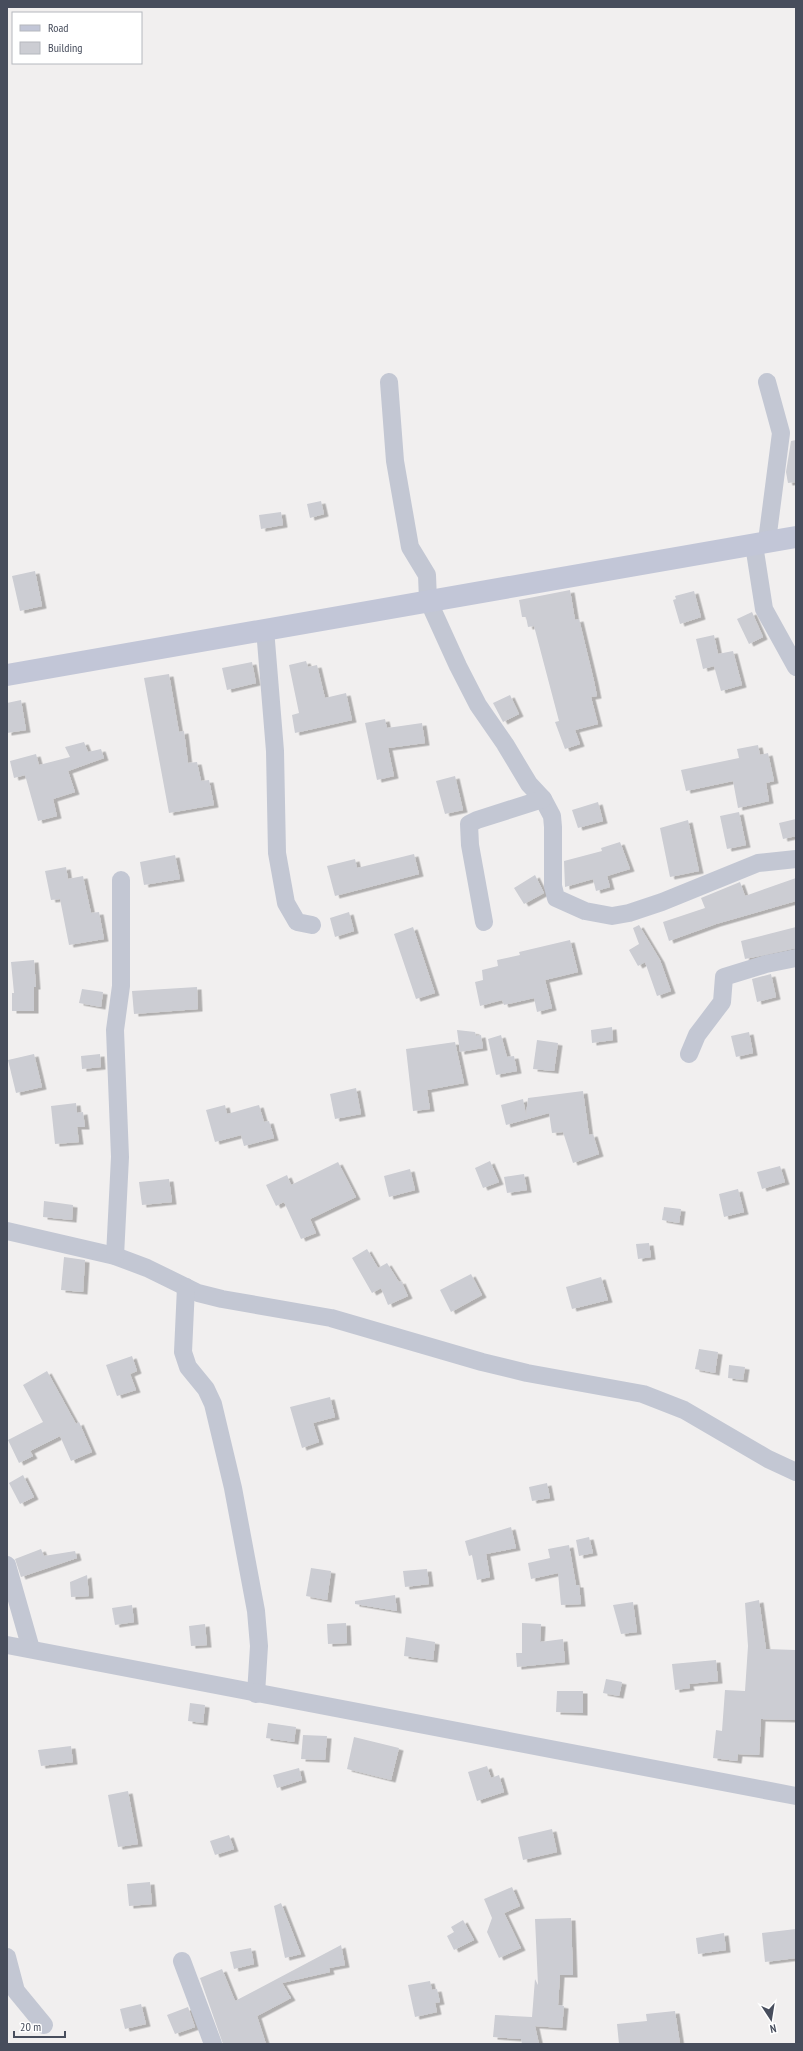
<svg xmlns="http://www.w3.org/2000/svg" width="803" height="2051" font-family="'PT Sans Narrow',sans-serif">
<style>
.building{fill:#cccdd3;filter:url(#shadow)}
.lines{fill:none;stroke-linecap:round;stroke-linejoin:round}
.street{stroke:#c3c7d3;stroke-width:18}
.secondary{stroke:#c2c6d7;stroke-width:22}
</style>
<defs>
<filter id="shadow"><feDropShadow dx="4.5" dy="2.5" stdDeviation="0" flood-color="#0004"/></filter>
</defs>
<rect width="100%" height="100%" fill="#f1efef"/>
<!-- building -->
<g class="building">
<polygon points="796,440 796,482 788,483 786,472 791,441"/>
<polygon points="321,501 324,514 310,518 307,504"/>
<polygon points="281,512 283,525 261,529 259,515"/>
<polygon points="35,571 42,606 20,611 12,576"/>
<polygon points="570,590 575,620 579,619 594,681 597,696 591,697 598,724 575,730 580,744 565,749 555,722 559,721 534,626 528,627 526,617 522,617 519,600"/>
<polygon points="694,591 701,617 680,624 673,600 676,599 675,596"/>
<polygon points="752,612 763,637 749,644 737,619"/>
<polygon points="714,635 718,654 733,651 742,685 721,691 714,666 703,669 696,639"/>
<polygon points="306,661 308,667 317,665 325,698 346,693 352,720 295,733 292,715 299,713 289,665"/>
<polygon points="252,662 256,683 227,690 222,668"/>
<polygon points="169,674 179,732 184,731 188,763 197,762 201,781 209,780 214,805 169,813 144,678"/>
<polygon points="510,695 519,714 503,722 493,703"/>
<polygon points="21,700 26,730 7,733 7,703"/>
<polygon points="385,719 387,728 422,723 425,743 388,748 394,776 377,780 365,723"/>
<polygon points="84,742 88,752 101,749 104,758 68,771 75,792 53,799 57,816 38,821 25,775 14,778 10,761 36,754 39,765 70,757 65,747"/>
<polygon points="758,745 760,755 768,753 774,781 766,783 769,801 738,808 733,781 686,791 681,770 739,758 737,749"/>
<polygon points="455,776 463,810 445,814 436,781"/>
<polygon points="598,802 603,821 578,828 572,810"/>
<polygon points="739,812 746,845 727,849 720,816"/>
<polygon points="796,819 796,836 783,839 779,823"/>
<polygon points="688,820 699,871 670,877 660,828"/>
<polygon points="620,842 630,869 607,876 610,887 596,891 593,879 565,887 564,861 602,851 601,848"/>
<polygon points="414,854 419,874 335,896 327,866 355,859 357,868"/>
<polygon points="175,855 180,879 144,885 140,862"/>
<polygon points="66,867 68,879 83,876 91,913 99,912 104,939 69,945 60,899 51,900 45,871"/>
<polygon points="535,875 544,893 524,904 514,888"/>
<polygon points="796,878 796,901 716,924 669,941 663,922 705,908 701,898 740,882 745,896"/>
<polygon points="349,912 354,931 335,937 330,918"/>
<polygon points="639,925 660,960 671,991 657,996 645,962 638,966 629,950 639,944 633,928"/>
<polygon points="413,927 435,993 416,999 394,934"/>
<polygon points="796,927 796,948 745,959 741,941"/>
<polygon points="570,940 578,972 545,980 552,1008 537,1012 534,998 504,1005 502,1000 480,1006 475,982 483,980 482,970 498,966 497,960 520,955 519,952"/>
<polygon points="34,960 36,987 34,987 34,1011 12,1011 12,993 14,993 11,962"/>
<polygon points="771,974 776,997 757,1002 752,979"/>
<polygon points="197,987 198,1009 134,1014 132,991"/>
<polygon points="82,989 103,992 101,1007 79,1003"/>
<polygon points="612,1027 613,1040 592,1043 591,1030"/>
<polygon points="457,1030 475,1032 476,1036 481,1035 483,1048 460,1052"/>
<polygon points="749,1032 753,1053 736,1057 731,1036"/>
<polygon points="501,1035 507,1057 514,1056 517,1071 496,1075 488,1039"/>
<polygon points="537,1040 558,1043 554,1071 533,1069"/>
<polygon points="455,1042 464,1083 427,1090 430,1109 413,1111 406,1049"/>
<polygon points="34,1054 42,1087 16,1093 8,1060"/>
<polygon points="100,1054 101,1067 82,1069 81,1056"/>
<polygon points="356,1088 361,1114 335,1119 330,1094"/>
<polygon points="583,1091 589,1135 593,1134 599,1154 573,1163 563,1132 552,1133 549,1113 506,1125 501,1105 523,1099 526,1115 528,1098"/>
<polygon points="76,1103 77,1113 83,1112 85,1127 77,1127 79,1142 55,1144 51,1106"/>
<polygon points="225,1105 227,1114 259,1105 264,1122 269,1121 274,1138 244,1146 241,1135 215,1142 206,1110"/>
<polygon points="490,1161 499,1182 483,1188 475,1168"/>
<polygon points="338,1162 356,1197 310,1219 316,1233 301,1239 284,1202 276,1206 266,1185 287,1175 291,1185"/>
<polygon points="780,1166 785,1182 762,1189 757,1172"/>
<polygon points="410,1169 415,1190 389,1197 384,1176"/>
<polygon points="524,1174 527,1190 507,1193 504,1177"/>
<polygon points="169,1179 172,1202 142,1205 139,1182"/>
<polygon points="738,1189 744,1212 724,1217 719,1194"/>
<polygon points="44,1201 73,1205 72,1220 43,1217"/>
<polygon points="664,1207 681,1209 679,1223 662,1220"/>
<polygon points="649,1243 651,1257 638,1259 636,1244"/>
<polygon points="367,1249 378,1268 387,1263 399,1282 401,1281 408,1296 388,1305 381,1288 372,1293 352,1258"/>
<polygon points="64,1257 85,1260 83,1292 61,1290"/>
<polygon points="471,1274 482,1295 451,1312 440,1290"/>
<polygon points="601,1277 608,1300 572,1309 566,1287"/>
<polygon points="699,1349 718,1352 715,1373 695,1369"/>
<polygon points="132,1356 137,1371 130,1374 136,1390 117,1396 106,1365"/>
<polygon points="729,1365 745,1367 743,1380 728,1378"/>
<polygon points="47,1371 76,1424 79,1422 92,1452 71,1461 60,1436 30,1451 33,1456 19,1463 8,1440 43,1422 23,1385"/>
<polygon points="330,1397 335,1417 313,1423 319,1442 302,1448 290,1407"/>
<polygon points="23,1475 34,1497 20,1504 9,1483"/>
<polygon points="547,1483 550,1498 532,1501 529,1487"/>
<polygon points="511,1527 516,1548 486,1554 490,1577 477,1580 472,1555 469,1556 465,1541"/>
<polygon points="589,1537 593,1553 579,1556 576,1540"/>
<polygon points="569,1545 576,1585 579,1585 581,1604 561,1605 558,1573 531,1579 528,1563 550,1558 548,1549"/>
<polygon points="41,1549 44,1556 75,1551 77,1558 21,1577 15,1559"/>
<polygon points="311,1568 331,1571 327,1600 306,1596"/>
<polygon points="427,1569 429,1584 405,1587 403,1571"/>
<polygon points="87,1575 89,1596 71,1597 70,1582"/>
<polygon points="395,1595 397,1611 355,1604 355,1601"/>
<polygon points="759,1600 766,1649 796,1650 796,1720 761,1719 759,1755 738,1754 737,1761 713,1758 716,1730 722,1731 725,1690 745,1691 748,1646 745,1603"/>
<polygon points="633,1602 637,1632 621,1634 613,1605"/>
<polygon points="132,1605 134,1622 115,1625 112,1608"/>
<polygon points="346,1623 347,1643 328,1644 327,1624"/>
<polygon points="522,1623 541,1624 540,1642 563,1639 565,1662 517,1667 516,1653 522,1653"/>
<polygon points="205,1624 207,1645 191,1646 189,1626"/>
<polygon points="406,1637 435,1642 433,1660 404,1656"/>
<polygon points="716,1660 718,1681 689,1684 690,1688 675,1690 672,1664"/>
<polygon points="606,1679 622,1682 619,1696 603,1693"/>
<polygon points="557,1691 583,1691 583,1713 556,1712"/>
<polygon points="190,1703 205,1705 203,1723 188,1721"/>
<polygon points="268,1723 296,1727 294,1742 266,1738"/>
<polygon points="303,1735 327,1736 325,1760 301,1759"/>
<polygon points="354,1737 399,1748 391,1780 347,1769"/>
<polygon points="71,1746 73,1762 41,1766 38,1750"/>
<polygon points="487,1766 491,1778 499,1775 504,1792 477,1801 468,1772"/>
<polygon points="299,1768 302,1780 277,1788 273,1775"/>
<polygon points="128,1791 138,1844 118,1847 108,1795"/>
<polygon points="552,1829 557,1852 523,1860 518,1837"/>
<polygon points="229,1835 234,1849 215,1855 210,1841"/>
<polygon points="150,1882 152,1904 129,1906 127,1884"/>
<polygon points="512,1887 520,1906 504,1913 521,1948 499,1958 487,1932 492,1918 484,1899"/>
<polygon points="281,1903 301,1954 285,1958 274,1906"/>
<polygon points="571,1918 573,1975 560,1975 558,2005 564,2006 562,2028 535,2026 539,2044 522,2044 521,2039 493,2037 495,2015 532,2017 535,1979 538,1985 535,1919"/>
<polygon points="463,1920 474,1940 454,1950 447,1936 454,1932 451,1927"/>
<polygon points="796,1929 796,1958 765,1962 762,1933"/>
<polygon points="724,1933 726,1950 698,1954 696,1938"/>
<polygon points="341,1945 345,1965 329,1968 330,1972 282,1983 291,1998 257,2016 266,2044 223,2044 200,1978 222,1969 235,2001"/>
<polygon points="251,1948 254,1964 234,1969 230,1952"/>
<polygon points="430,1981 432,1990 437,1989 440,2002 435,2003 437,2012 415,2017 408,1985"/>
<polygon points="141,2004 146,2024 125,2029 120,2009"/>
<polygon points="188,2007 195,2027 175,2034 167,2015"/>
<polygon points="675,2011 680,2044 619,2044 617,2024 647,2021 646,2014"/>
</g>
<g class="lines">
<!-- street -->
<g class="street">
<polyline points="389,382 395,461 410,547 427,575 428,600 458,666 478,705 505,744 529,784 543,799 552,816 553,827 553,886 556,898 585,911 612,916 629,913 662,902 758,863 796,859"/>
<polyline points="767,541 781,433 767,382"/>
<polyline points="754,545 764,609 796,667"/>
<polyline points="265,629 275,751 277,853 286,903 297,922 312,925"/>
<polyline points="484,922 470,845 469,824 477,820 543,799"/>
<polyline points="689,1054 697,1035 722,1002 724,977 766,964 796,958"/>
<polyline points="7,1231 115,1256 147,1268 198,1293 222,1299 331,1318 482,1362 527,1373 643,1394 684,1410 768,1459 796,1472"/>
<polyline points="115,1256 120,1157 115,1030 121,986 121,880"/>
<polyline points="186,1287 183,1352 188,1367 206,1389 213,1404 233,1488 256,1611 259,1646 256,1694"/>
<polyline points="7,1565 31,1649"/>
<polyline points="7,1645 796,1796"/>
<polyline points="7,1957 16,1991 44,2025"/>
<polyline points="182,1961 213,2044"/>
</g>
<!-- secondary -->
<polyline class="secondary" points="7,675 796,537"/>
</g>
<!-- border -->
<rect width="803" height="2051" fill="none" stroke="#474d5c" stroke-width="16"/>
<!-- legend -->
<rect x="12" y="12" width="130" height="52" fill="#ffffff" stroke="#b5b8be"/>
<rect x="20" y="25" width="20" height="6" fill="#c2c6d7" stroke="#b5b8be"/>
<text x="48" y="32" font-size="12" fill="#474d5c">Road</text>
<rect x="20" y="42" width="20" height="12" fill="#cccdd3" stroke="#b5b8be"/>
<text x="48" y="52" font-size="12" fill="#474d5c">Building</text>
<!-- north arrow -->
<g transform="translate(771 2019) rotate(168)" stroke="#ffffff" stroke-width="3" paint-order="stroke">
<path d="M0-3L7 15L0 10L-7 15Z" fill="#474d5c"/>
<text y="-6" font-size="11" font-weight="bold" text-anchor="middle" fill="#474d5c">N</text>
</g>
<!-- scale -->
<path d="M14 2031v6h51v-6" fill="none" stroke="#474d5c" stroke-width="2"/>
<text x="20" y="2031" font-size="12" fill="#474d5c" stroke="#ffffff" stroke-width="3" paint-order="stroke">20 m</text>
</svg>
